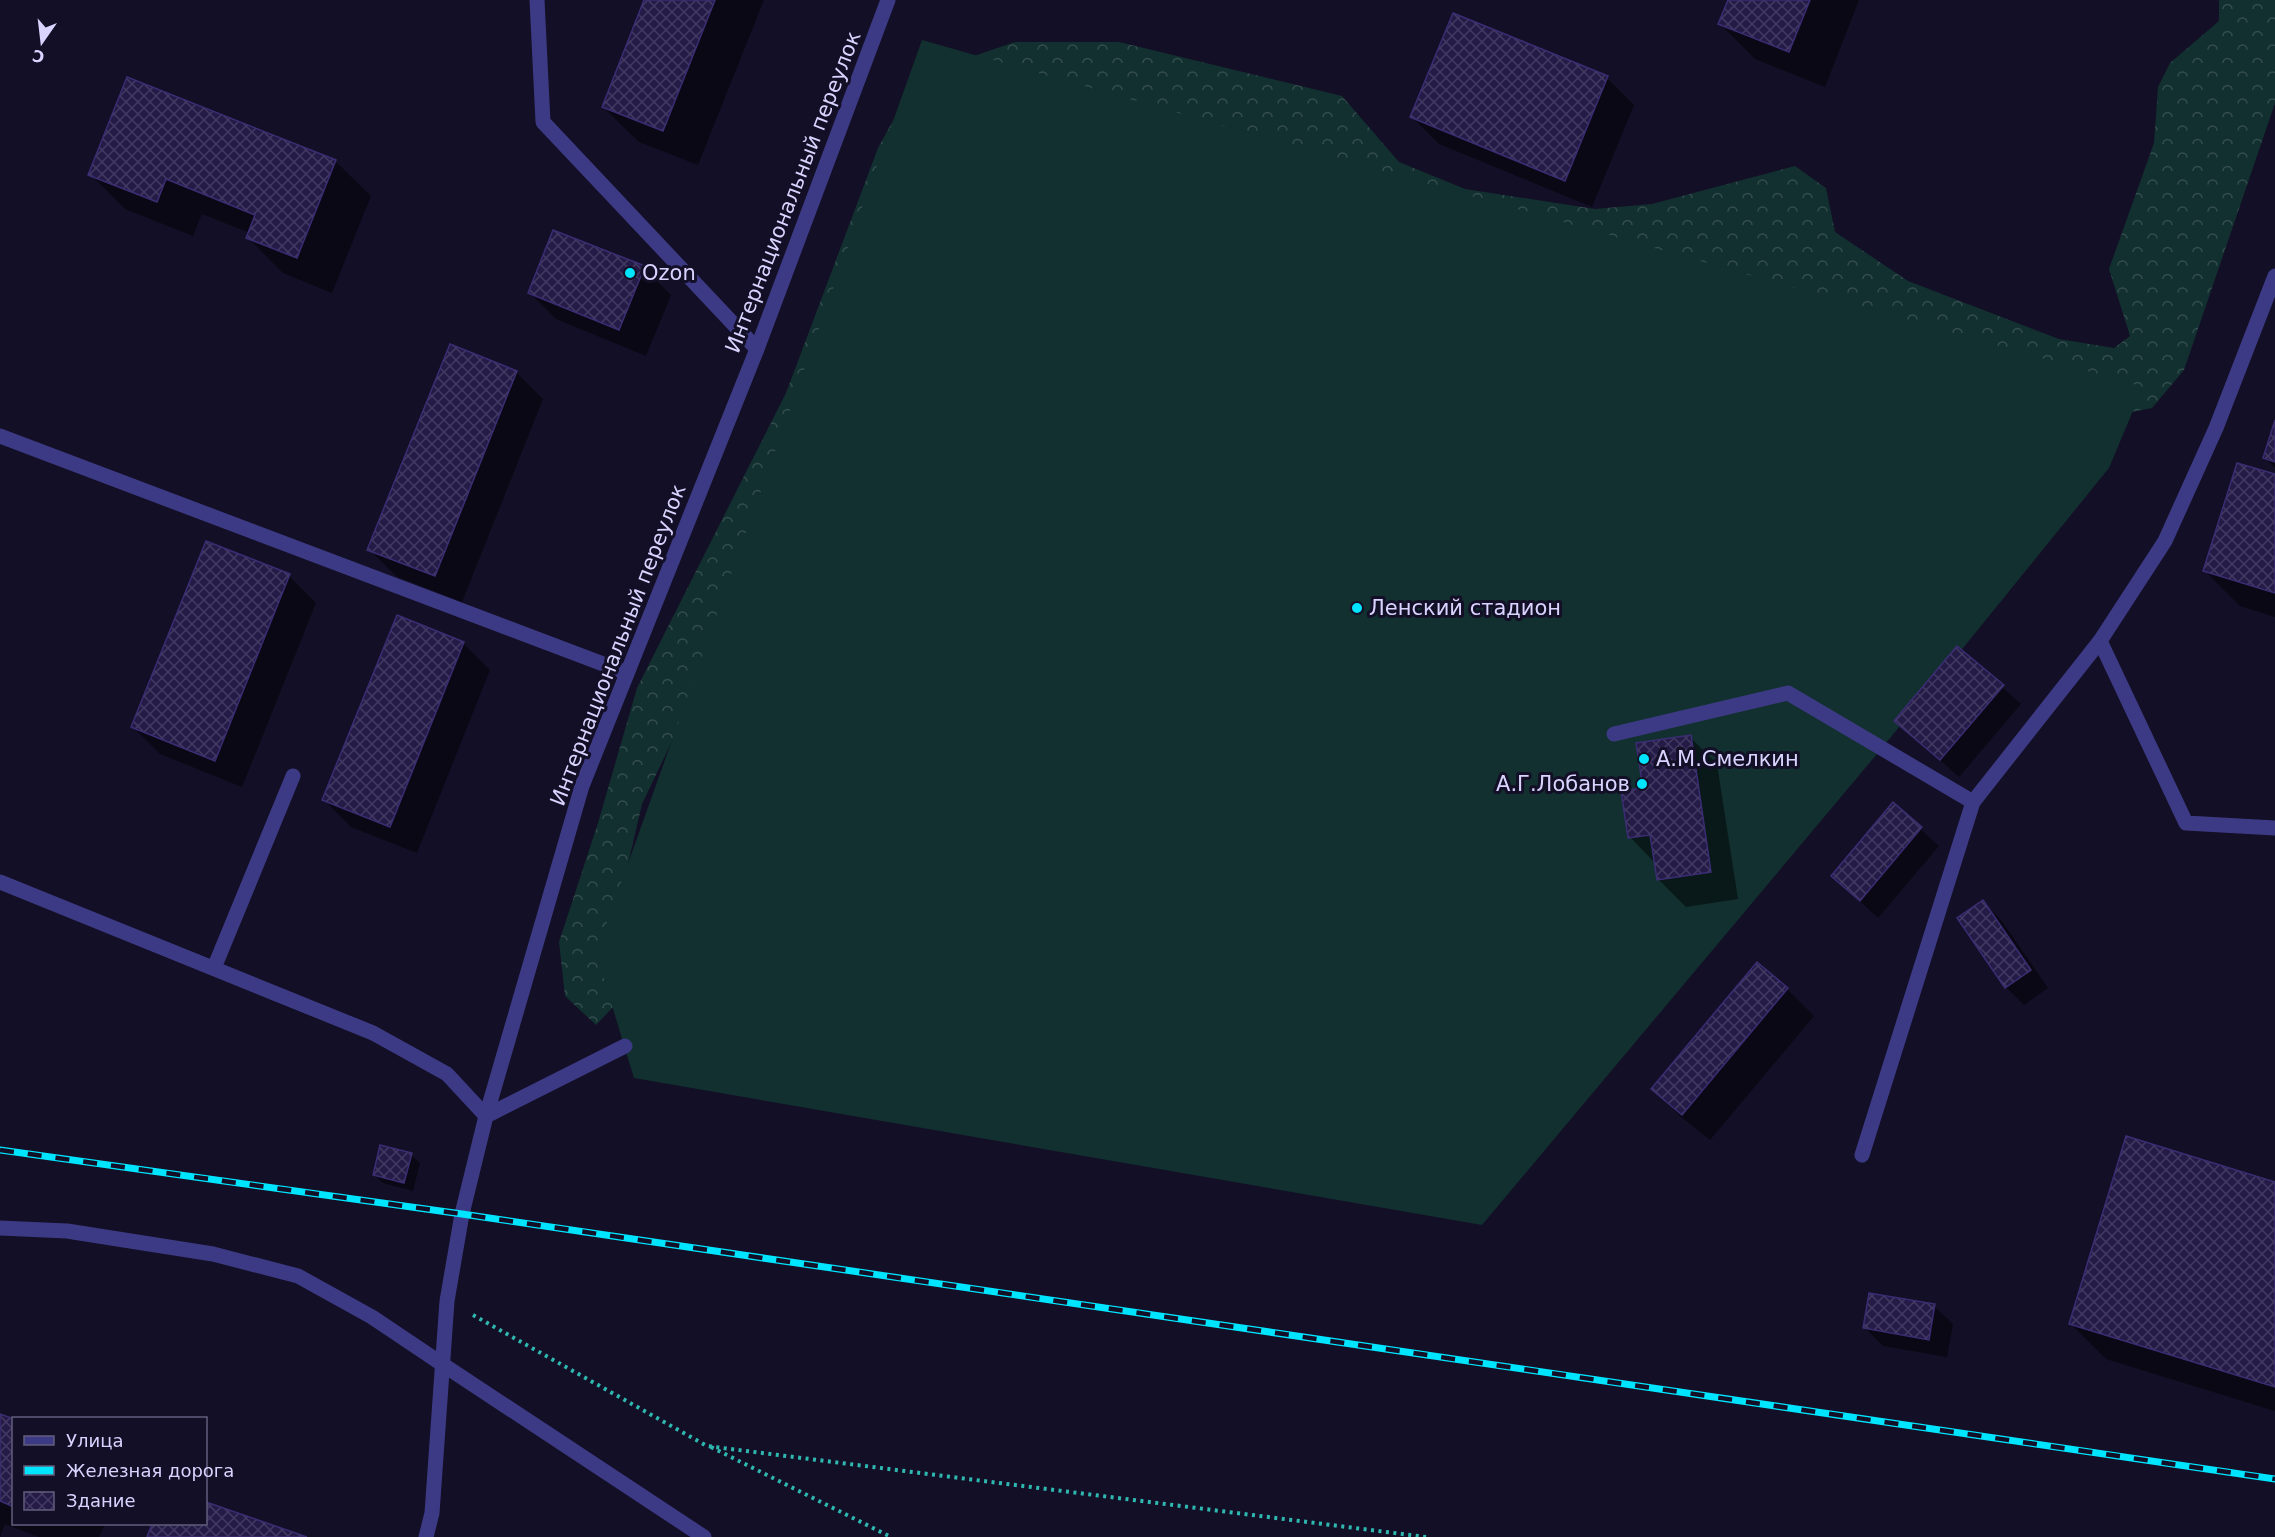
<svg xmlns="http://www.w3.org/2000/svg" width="2275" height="1537" font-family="'DejaVu Sans',sans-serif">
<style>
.forest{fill:url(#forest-crowns)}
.pitch{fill:#12302f}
.shadow{fill:#0007}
.building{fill:url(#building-cross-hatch);stroke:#3b2d73;stroke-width:1.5}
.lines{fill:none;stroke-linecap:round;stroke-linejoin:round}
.path{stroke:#2fb8b0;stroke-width:4;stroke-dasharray:3 4.5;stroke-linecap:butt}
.service{stroke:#3d3a85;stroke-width:15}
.minor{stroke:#3d3a85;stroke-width:15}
.rail-casing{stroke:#00e5ff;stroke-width:7}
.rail{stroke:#130f26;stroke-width:4.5;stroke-dasharray:14;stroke-linecap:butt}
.poi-dot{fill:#00e5ff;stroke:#130f26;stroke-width:2}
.labels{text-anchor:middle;stroke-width:6;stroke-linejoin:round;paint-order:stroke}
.street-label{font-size:21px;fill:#d9d4ff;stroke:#130f26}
.poi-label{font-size:21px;fill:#d9d4ff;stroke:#130f26;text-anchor:start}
</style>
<defs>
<pattern id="forest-crowns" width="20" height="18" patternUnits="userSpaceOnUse" patternTransform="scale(1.5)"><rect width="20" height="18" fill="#12302f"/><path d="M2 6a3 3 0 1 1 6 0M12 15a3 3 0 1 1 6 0" fill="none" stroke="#344d4e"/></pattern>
<pattern id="building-cross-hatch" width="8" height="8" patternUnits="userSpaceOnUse" patternTransform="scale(1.5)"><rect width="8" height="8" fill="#241b47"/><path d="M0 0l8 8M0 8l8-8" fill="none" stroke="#433b63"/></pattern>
</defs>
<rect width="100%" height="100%" fill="#130f26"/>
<!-- forest -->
<polygon class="forest" points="2219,0 2275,0 2275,103 2184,370 2152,408 696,691 642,804 624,881 617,1003 596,1025 565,996 559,942 598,823 637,688 786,393 878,148 918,75 1015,42 1119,42 1342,96 1399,162 1465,189 1595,209 1652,204 1795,166 1826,188 1835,232 1908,281 2059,339 2114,348 2130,336 2109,269 2154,143 2158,87 2170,63 2219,21"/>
<!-- pitch -->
<polygon class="pitch" points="922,40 2143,387 2109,468 1882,748 1482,1225 634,1078 596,953"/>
<!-- shadow -->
<g class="shadow">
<polygon points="646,0 764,0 698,165 639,142 603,107"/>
<polygon points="1729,0 1859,0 1825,87 1755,59 1720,24"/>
<polygon points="1607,78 1634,105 1592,207 1439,144 1412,117"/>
<polygon points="335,161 371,196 332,293 283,273 248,238 250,233 202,214 193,236 125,209 90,174"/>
<polygon points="644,268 671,295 646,356 556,319 529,292"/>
<polygon points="516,372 543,399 462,602 396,576 369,549"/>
<polygon points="2275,425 2275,468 2265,458"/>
<polygon points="2275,476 2275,617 2240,606 2205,571"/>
<polygon points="289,576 316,603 242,787 160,754 133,727"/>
<polygon points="463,643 490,670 417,853 351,827 324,800"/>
<polygon points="1958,648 2021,704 1959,777 1896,720"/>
<polygon points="1690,737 1717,764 1738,899 1686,907 1659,880 1656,864 1630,837 1644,790"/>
<polygon points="1893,804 1939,846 1878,918 1833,876"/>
<polygon points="1983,902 2001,920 2048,988 2024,1005 2006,987"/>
<polygon points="1787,989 1814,1016 1710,1140 1680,1116 1653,1089"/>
<polygon points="411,1155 420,1163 413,1191 383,1183 374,1175"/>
<polygon points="2275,1183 2275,1411 2106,1359 2071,1324"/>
<polygon points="1934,1306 1953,1324 1947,1357 1883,1346 1865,1328"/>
<polygon points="0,1415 14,1421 14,1524 105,1524 99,1537 39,1537 5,1524 0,1537"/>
<polygon points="206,1503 303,1537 149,1537 154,1524 206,1524"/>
</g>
<!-- building -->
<g class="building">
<polygon points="644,0 715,0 663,131 602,107"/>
<polygon points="1728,0 1810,0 1789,52 1718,24"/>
<polygon points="1453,13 1608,76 1565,181 1410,117"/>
<polygon points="127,77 336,160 297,258 246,238 255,215 166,179 157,202 88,175"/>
<polygon points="553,230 645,266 619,330 528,293"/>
<polygon points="450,344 517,371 435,576 367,550"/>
<polygon points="2275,420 2275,462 2263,458"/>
<polygon points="2237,463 2275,474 2275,593 2203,571"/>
<polygon points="206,541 290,574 215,761 131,727"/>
<polygon points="397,615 464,642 390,827 322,800"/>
<polygon points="1957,646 2004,685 1940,760 1894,721"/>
<polygon points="1691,735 1711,872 1657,880 1650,835 1628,838 1621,791 1643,788 1636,743"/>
<polygon points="1893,802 1922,827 1860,901 1831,876"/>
<polygon points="1983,900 2031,970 2005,988 1957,918"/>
<polygon points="1757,962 1788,988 1682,1115 1651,1089"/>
<polygon points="2126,1136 2275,1182 2275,1387 2069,1324"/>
<polygon points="380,1145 412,1153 404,1183 373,1175"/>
<polygon points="1869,1293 1935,1304 1929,1340 1863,1328"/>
<polygon points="0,1414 14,1419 14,1507 0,1501"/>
<polygon points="206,1502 307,1537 147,1537 152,1524 206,1524"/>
</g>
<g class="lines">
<!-- path -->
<g class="path">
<polyline points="473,1315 707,1446 1426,1537"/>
<polyline points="711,1447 891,1537"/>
</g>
<!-- service -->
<g class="service">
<polyline points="537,0 543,122 757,349"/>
<polyline points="0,436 627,673"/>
<polyline points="2100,641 2186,823 2275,828"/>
<polyline points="1614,734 1788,693 1973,802"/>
<polyline points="214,968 293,776"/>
<polyline points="486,1116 625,1046"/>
<polyline points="1862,1155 1973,802 2100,641 2165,541 2216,428 2275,276"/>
<polyline points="442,1364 704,1537"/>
</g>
<!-- minor -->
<g class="minor">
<polyline points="0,882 373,1033 447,1074 486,1116"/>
<polyline points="0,1228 67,1231 213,1254 298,1276 372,1317 442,1364"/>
<polyline points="426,1537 432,1513 447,1301 462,1214 486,1116 582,786 757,349 888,0"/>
</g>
<defs>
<polyline id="rail" points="0,1150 462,1214 2275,1479"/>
</defs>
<!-- rail casing -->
<use href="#rail" class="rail-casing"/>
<!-- rail -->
<use href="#rail" class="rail"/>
</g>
<!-- markers -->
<g class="poi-dot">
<circle cx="630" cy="273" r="6"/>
<circle cx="1357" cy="608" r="6"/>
<circle cx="1644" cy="759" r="6"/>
<circle cx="1642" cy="784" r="6"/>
</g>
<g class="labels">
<!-- street labels -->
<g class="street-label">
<text transform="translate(793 192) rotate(-69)" y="7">Интернациональный переулок</text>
<text transform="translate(618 645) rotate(-69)" y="7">Интернациональный переулок</text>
</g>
<!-- poi labels -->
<g class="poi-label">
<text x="642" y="280">Ozon</text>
<text x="1369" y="615">Ленский стадион</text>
<text x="1656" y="766">А.М.Смелкин</text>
<text x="1630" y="791" text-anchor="end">А.Г.Лобанов</text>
</g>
</g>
<!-- legend -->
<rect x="12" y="1417" width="195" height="108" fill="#130f26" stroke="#625e7d" stroke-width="1.5"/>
<rect x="24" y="1436" width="30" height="9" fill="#3d3a85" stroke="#625e7d" stroke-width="1.5"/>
<text x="66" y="1447" font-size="18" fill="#d9d4ff">Улица</text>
<rect x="24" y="1466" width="30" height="9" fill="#00e5ff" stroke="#625e7d" stroke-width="1.5"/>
<text x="66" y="1477" font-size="18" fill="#d9d4ff">Железная дорога</text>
<rect x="24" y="1492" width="30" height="18" fill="url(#building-cross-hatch)" stroke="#625e7d" stroke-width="1.5"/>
<text x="66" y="1507" font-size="18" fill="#d9d4ff">Здание</text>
<!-- north arrow -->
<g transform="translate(42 42) rotate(194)" stroke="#130f26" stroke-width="4.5" paint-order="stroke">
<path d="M0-4.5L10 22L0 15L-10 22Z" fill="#d9d4ff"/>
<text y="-9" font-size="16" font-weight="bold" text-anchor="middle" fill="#d9d4ff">С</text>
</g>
</svg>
